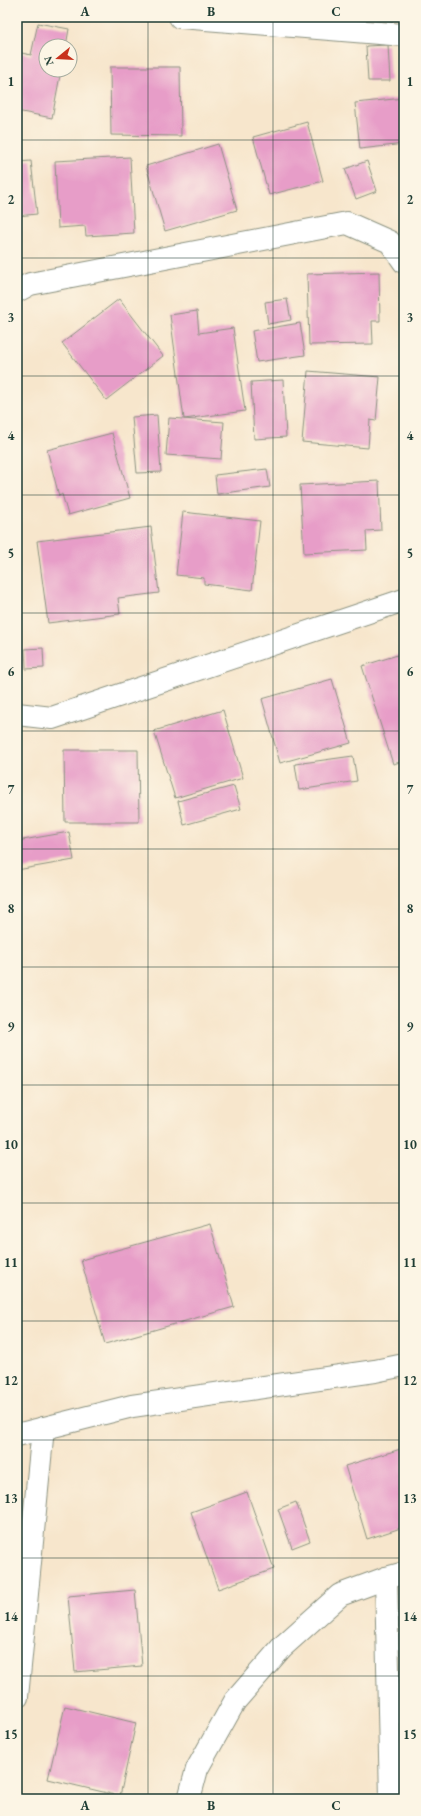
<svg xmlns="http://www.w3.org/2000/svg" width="421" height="1816" font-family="'EB Garamond',serif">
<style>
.building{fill:#e79dc8}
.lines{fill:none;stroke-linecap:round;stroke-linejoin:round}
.minor-casing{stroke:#8b9280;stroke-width:24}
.minor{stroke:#fff;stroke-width:22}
.grid{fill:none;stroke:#1f3d34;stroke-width:1;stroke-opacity:0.55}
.neatline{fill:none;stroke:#1f3d34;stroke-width:1.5}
.grid-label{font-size:13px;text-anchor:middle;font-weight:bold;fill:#1f3d34}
</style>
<rect width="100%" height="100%" fill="#fcf5e5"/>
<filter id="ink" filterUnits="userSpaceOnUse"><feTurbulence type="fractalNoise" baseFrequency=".025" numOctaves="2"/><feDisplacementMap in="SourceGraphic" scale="8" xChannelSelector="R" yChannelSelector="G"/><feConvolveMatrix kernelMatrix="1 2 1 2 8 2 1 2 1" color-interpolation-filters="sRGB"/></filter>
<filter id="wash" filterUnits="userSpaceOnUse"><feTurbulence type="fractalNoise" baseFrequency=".012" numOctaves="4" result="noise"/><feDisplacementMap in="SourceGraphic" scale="16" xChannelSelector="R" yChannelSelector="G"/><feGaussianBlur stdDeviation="0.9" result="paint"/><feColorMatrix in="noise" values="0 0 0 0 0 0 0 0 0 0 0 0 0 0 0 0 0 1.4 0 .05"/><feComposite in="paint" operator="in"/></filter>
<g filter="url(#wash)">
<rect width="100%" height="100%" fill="#f7e6cc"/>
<g id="blocks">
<!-- building -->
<g class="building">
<polygon points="38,23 69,29 66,46 46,46 46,70 61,70 52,118 17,111 17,52 31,55"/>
<polygon points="388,45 390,81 368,81 366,46"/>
<polygon points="110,67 180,67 181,136 111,135"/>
<polygon points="404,98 404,144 360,149 355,103"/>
<polygon points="307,122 323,181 269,195 253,137"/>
<polygon points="218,144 237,210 165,231 146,166"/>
<polygon points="130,157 134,233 86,236 85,226 58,228 55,161"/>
<polygon points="31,161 37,214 17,216 17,162"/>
<polygon points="367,161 377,191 356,199 345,169"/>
<polygon points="379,272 380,321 372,321 373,344 309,345 307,274"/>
<polygon points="119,299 163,356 106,400 62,343"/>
<polygon points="287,299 291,320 268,324 265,302"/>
<polygon points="197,311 199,333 233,328 245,411 184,419 170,315"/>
<polygon points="300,323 305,355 257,362 252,331"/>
<polygon points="308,371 380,377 376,421 370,420 368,448 302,442"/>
<polygon points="283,380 286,437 254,439 251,382"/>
<polygon points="157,415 161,472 137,473 132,417"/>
<polygon points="169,418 224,422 221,459 166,455"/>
<polygon points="112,433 130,498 68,515 62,494 59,496 47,450"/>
<polygon points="267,469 270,487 217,494 215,475"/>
<polygon points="379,481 381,530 366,531 367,550 304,553 300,485"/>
<polygon points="183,512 260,521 252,590 204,584 204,578 176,575"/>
<polygon points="151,527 159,593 118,598 120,614 48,623 37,541"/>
<polygon points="43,648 44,668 26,669 25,649"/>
<polygon points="404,653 404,761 393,764 362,666"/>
<polygon points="332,679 351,743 280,763 262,699"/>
<polygon points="223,710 243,778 175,798 154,731"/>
<polygon points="64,750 138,750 139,822 65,822"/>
<polygon points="353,756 357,781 299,790 295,764"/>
<polygon points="234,786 241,809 184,825 178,801"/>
<polygon points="69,832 74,860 17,870 17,841"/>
<polygon points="210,1224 234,1307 105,1344 81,1260"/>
<polygon points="404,1448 404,1527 367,1539 345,1466"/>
<polygon points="247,1492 274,1569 218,1589 191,1512"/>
<polygon points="296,1502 310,1541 292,1548 278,1509"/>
<polygon points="135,1590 142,1666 75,1672 68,1596"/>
<polygon points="65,1706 136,1723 120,1796 48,1779"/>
</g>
</g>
</g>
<g filter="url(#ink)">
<use href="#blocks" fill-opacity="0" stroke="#8b9280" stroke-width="1"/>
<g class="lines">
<defs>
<g id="minor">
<polyline points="180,17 404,35"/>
<polyline points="17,291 30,284 347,223 390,242 404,262"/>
<polyline points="17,714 52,718 404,600"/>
<polyline points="17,1435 132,1406 375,1371 404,1365"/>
<polyline points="386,1578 391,1799"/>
<polyline points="17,1697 43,1428"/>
<polyline points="189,1799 197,1769 235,1701 282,1647 340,1595 386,1578 404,1573"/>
</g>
</defs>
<!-- minor casing -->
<use href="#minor" class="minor-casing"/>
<!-- minor -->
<use href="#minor" class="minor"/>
</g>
</g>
<!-- grid -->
<path class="grid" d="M148,17V1799M273,17V1799M17,140H404M17,258H404M17,376H404M17,495H404M17,613H404M17,731H404M17,849H404M17,967H404M17,1085H404M17,1203H404M17,1321H404M17,1440H404M17,1558H404M17,1676H404"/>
<!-- margin -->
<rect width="421" height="1816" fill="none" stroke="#fcf5e5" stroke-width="44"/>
<!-- north arrow -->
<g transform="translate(58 58) rotate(252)"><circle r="19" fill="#fcf5e5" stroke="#a4ab9e"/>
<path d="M0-3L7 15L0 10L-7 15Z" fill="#c8321e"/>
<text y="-6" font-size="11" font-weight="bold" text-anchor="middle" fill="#1f3d34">N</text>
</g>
<rect x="22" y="22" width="377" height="1772" class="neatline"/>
<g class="grid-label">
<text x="85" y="16">A</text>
<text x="211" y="16">B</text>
<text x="336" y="16">C</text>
<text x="11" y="86">1</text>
<text x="410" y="86">1</text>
<text x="11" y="204">2</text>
<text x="410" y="204">2</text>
<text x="11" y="322">3</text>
<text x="410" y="322">3</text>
<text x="11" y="440">4</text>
<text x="410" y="440">4</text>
<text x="11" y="558">5</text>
<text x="410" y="558">5</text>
<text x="11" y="676">6</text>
<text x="410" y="676">6</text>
<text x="11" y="794">7</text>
<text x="410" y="794">7</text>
<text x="11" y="913">8</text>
<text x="410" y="913">8</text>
<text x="11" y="1031">9</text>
<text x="410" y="1031">9</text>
<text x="11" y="1149">10</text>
<text x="410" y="1149">10</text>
<text x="11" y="1267">11</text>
<text x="410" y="1267">11</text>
<text x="11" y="1385">12</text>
<text x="410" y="1385">12</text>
<text x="11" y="1503">13</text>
<text x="410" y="1503">13</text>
<text x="11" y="1621">14</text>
<text x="410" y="1621">14</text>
<text x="11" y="1739">15</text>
<text x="410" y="1739">15</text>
<text x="85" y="1810">A</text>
<text x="211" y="1810">B</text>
<text x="336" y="1810">C</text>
</g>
</svg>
